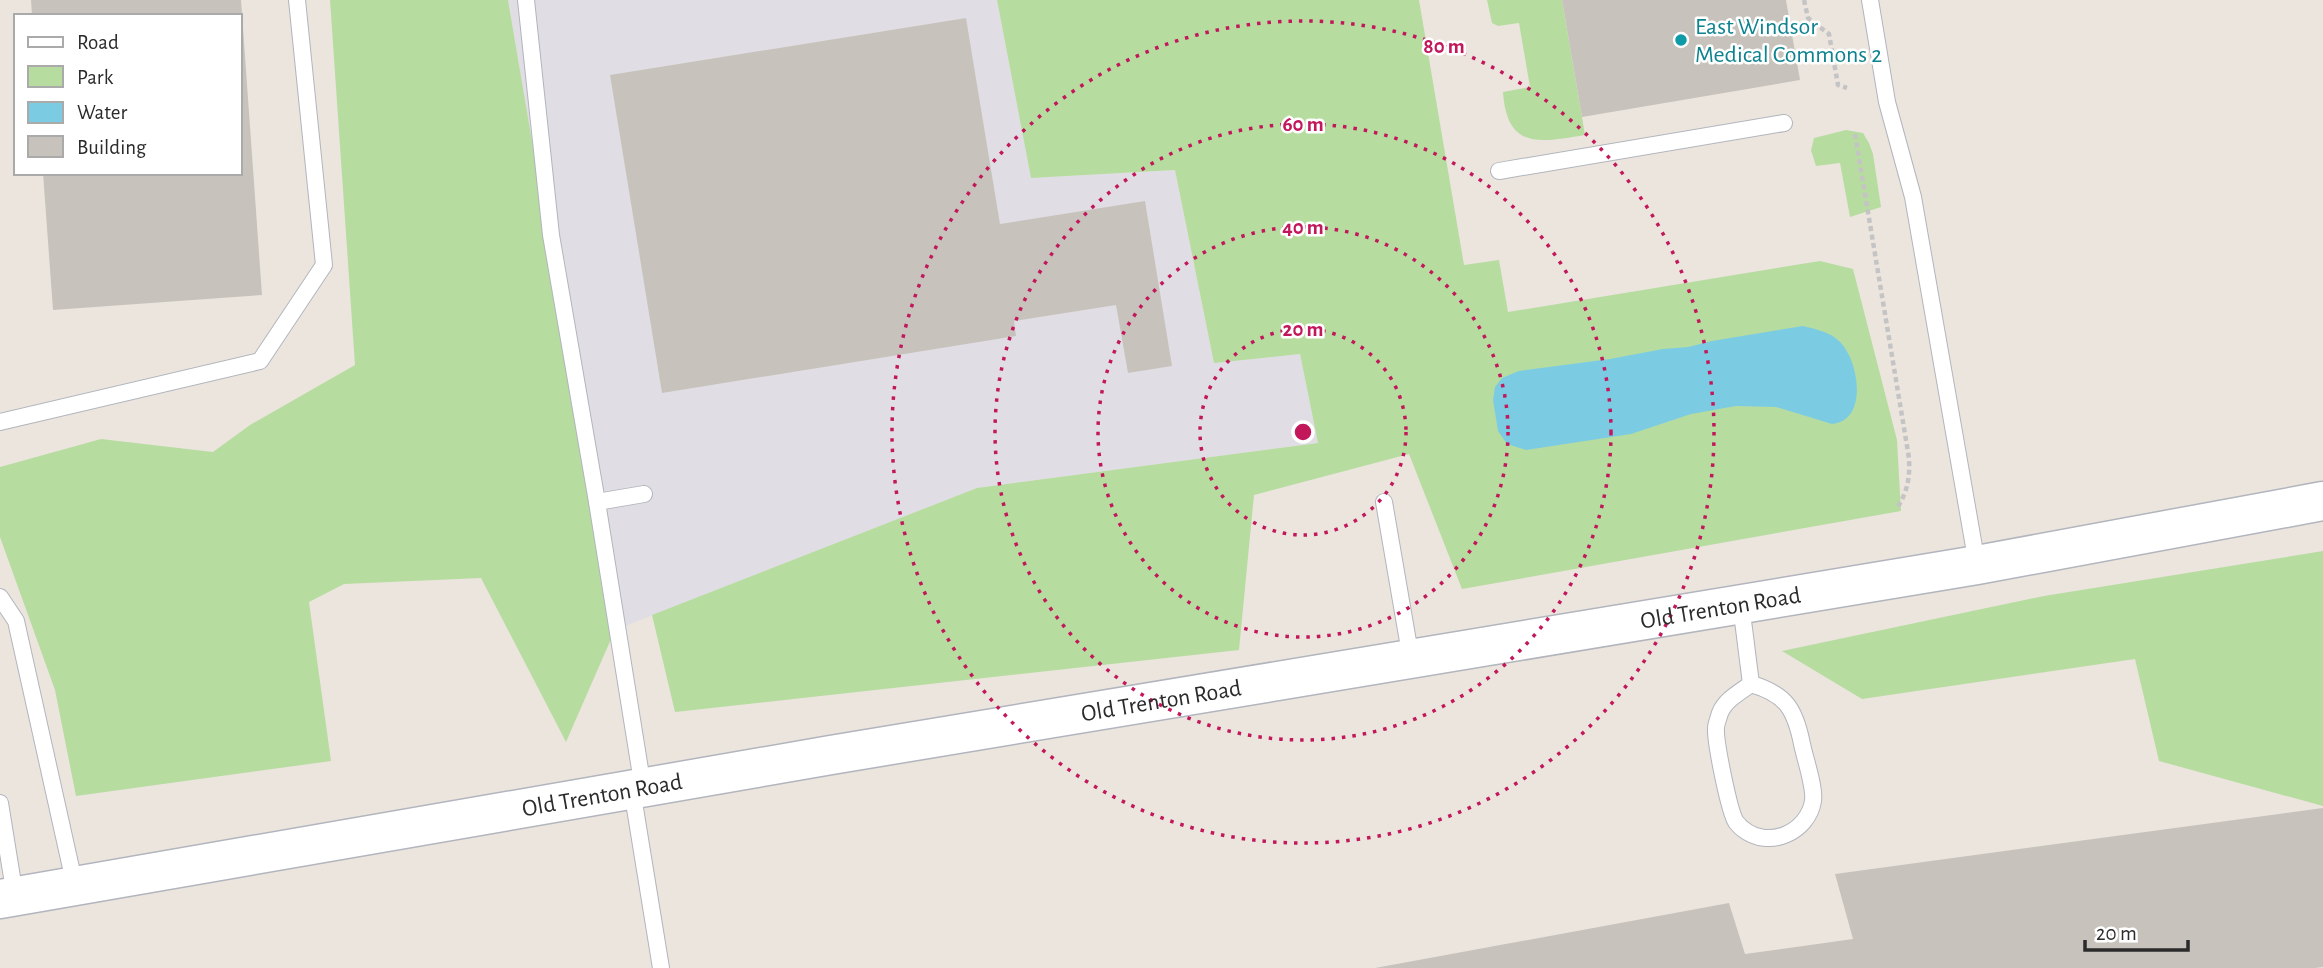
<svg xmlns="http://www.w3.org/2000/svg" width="2323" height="968" font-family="'Alegreya Sans',sans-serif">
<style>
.industrial{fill:#e0dee4}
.green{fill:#b7dca0}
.water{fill:#7bcce3}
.building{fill:#c7c3bc}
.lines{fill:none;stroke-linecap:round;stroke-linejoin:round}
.lane-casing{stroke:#b2b5bd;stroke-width:18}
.secondary-casing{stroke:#b2b5bd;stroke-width:41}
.path{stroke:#c4c4c4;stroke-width:4.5;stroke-dasharray:5 3.5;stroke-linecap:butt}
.lane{stroke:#fff;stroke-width:16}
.secondary{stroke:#fff;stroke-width:38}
.ring{fill:none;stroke:#c2185b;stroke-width:3.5;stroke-dasharray:3.5 7}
.culture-dot{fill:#0f9aa8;stroke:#fff;stroke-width:2.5}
.labels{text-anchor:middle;stroke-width:5;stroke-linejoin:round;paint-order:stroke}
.culture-label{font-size:24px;fill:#0d838f;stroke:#fff;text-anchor:start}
.street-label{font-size:24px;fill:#2b2b2b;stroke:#fff}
.centre{fill:#c2185b;stroke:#fff;stroke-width:3.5}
.ring-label{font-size:21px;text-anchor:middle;font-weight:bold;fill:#c2185b;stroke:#fff;stroke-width:5;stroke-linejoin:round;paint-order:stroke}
</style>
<rect width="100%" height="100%" fill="#ebe5de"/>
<!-- industrial -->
<polygon class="industrial" points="508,0 997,0 1031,178 1175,170 1214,363 1300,354 1318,443 977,488 615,630"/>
<!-- green -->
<g class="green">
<polygon points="330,0 508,0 615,630 566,742 481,578 344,584 309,602 331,761 76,796 55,690 0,537 0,467 101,439 213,452 250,425 355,365"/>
<polygon points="997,0 1419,0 1464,265 1499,260 1508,312 1820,261 1853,269 1897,440 1901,511 1462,589 1409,454 1254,495 1239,650 675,712 652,615 977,488 1318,443 1300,354 1214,363 1175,170 1031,178"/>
<path d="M1487,0H1562L1585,135C1541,142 1507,151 1503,92L1530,87L1519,23L1498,26L1492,23Z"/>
<polygon points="1846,130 1863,133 1869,143 1873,154 1881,207 1850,217 1840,163 1816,166 1811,150 1814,138"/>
<polygon points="2323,551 2323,806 2159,761 2135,659 1862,699 1782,651 2044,596"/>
</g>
<!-- water -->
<path class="water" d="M1803,326C1815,329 1830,332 1839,341C1859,359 1869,421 1832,424L1776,407L1736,406L1691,414L1631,434L1526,450L1507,444L1498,431L1493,400L1495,387L1502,378L1519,371L1610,359L1663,349L1688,347L1712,341Z"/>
<!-- building -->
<g class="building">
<polygon points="31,0 241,0 262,295 53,310 43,173 240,173 240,16 32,16"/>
<polygon points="1562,0 1786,0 1800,80 1582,117"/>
<polygon points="966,18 1000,224 1145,201 1172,366 1128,373 1116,305 1014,321 1016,336 662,393 610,75"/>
<polygon points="2323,808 2323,967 2315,968 1375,968 1729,903 1745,954 1853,939 1835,874"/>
</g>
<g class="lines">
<defs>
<g id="lane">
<polyline points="526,0 551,235 597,502 643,788"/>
<polyline points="1870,0 1887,102 1913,197 1977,564"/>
<polyline points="1499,171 1784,123"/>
<polyline points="0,422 260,361 324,265 297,0"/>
<polyline points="597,502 644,494"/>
<polyline points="1384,502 1411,659"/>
<polyline points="0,597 16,621 75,886"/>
<polyline points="1741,605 1751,684"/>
<path d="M1751,684C1786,694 1795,709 1802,744C1805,759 1815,787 1813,801C1808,832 1769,850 1743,829C1741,828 1737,823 1736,822C1729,811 1715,741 1716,728C1716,724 1719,717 1720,713C1725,700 1740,692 1751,684Z"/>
<polyline points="632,790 661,968"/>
<polyline points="0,803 15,896"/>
</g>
<g id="secondary">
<path id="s1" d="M0,899L831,755L1977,565L2323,501"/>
</g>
</defs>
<!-- lane casing -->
<use href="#lane" class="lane-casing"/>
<!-- secondary casing -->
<use href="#secondary" class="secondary-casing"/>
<!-- path -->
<g class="path">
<polyline points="1804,0 1808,18 1829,34 1838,85 1847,88"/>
<path d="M1855,134L1909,458C1910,477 1908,491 1897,508"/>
</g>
<!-- lane -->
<use href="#lane" class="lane"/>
<!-- secondary -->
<use href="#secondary" class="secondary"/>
</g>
<!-- distance rings -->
<g class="ring">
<circle cx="1303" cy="432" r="103"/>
<circle cx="1303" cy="432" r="205"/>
<circle cx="1303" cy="432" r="308"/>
<circle cx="1303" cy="432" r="411"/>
</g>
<!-- markers -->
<circle class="culture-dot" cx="1681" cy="40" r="7"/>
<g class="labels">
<!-- culture labels -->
<g class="culture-label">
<text x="1695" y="34">East Windsor<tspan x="1695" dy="28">Medical Commons 2</tspan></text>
</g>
<!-- street labels -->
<g class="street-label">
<text dy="8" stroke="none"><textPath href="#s1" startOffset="1745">Old Trenton Road</textPath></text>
<text dy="8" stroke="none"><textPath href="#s1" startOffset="1178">Old Trenton Road</textPath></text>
<text dy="8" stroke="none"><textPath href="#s1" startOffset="611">Old Trenton Road</textPath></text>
</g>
</g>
<circle cx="1303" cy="432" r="10" class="centre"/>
<g class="ring-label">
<text x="1444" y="53">80 m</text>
<text x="1303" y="131">60 m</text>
<text x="1303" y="234">40 m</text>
<text x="1303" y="336">20 m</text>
</g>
<!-- legend -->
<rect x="14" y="14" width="228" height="161" fill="#ffffff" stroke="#aaaaaa" stroke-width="2"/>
<rect x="28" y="37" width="35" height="10" fill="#ffffff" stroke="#aaaaaa" stroke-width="2"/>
<text x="77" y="49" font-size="21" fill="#2b2b2b">Road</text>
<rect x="28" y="66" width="35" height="21" fill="#b7dca0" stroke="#aaaaaa" stroke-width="2"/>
<text x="77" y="84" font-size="21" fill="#2b2b2b">Park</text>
<rect x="28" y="102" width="35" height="21" fill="#7bcce3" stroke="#aaaaaa" stroke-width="2"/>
<text x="77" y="119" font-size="21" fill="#2b2b2b">Water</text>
<rect x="28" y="136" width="35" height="21" fill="#c7c3bc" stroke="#aaaaaa" stroke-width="2"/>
<text x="77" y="154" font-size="21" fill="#2b2b2b">Building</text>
<!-- scale -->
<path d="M2085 940v10h103v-10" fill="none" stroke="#2b2b2b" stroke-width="3.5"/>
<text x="2096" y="940" font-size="21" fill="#2b2b2b" stroke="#ffffff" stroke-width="5" paint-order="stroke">20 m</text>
</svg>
